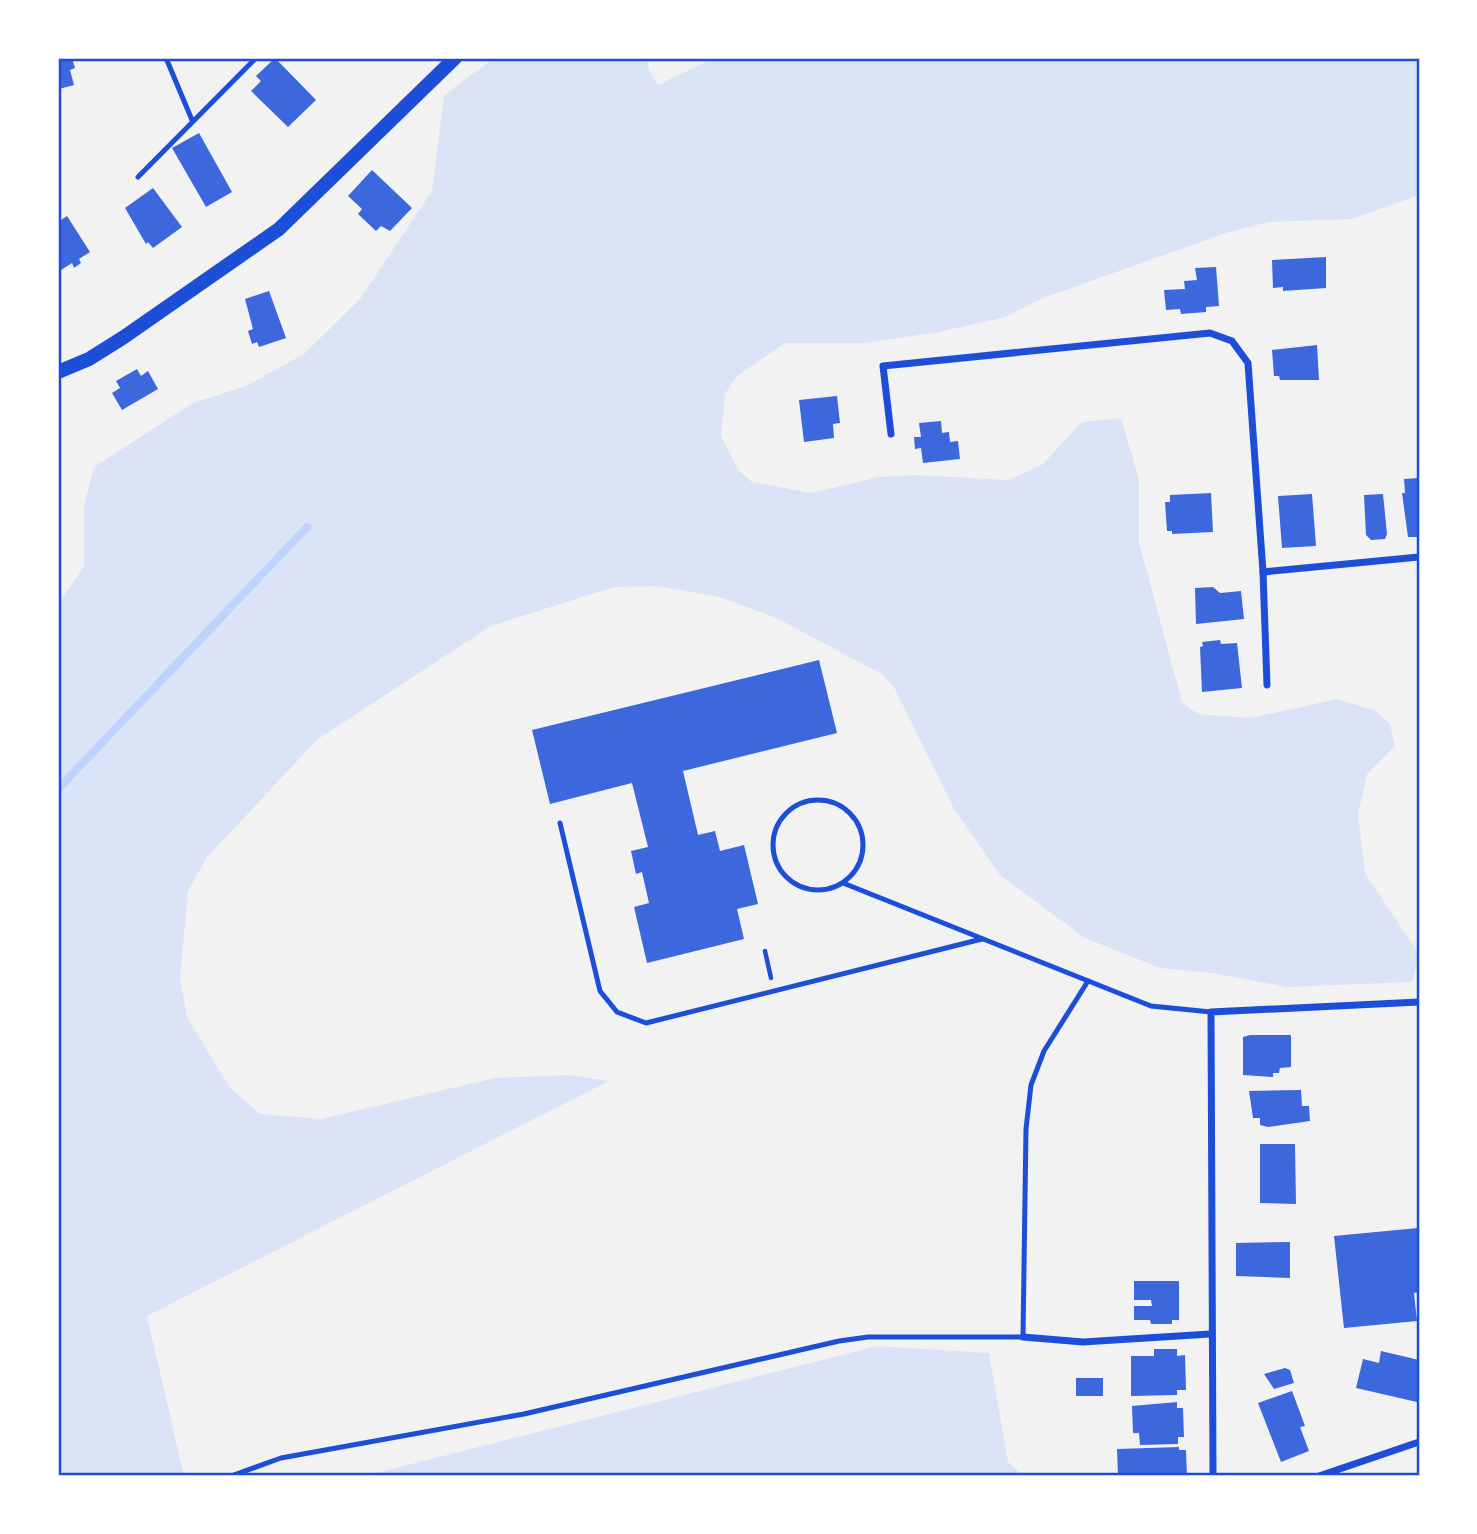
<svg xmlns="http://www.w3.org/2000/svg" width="1477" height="1534" font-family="Montserrat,sans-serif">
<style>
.green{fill:#dbe4f7}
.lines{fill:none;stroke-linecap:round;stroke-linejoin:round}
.stream{stroke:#bfd3fe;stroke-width:8}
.building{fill:#3d67dc}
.path{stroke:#1d4ed8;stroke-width:4.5}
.service{stroke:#1d4ed8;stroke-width:5}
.minor{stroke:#1d4ed8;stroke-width:7}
.secondary{stroke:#1d4ed8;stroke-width:14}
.neatline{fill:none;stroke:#1d4ed8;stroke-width:2.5}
</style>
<rect width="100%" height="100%" fill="#f2f2f2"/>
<!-- green -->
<g class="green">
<polygon points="494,58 647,58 649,70 658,85 714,58 1419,58 1419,195 1352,219 1269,222 1229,232 1043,298 1006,317 939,332 866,343 785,343 736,377 725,394 721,436 738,470 752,482 811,493 879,477 914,475 1009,480 1043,464 1082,422 1121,418 1139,480 1139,542 1182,702 1198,714 1250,718 1337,699 1376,711 1390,724 1395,746 1367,774 1358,814 1365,873 1419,954 1412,982 1287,987 1212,973 1160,968 1085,938 1000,875 954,809 895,689 882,674 774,617 719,597 656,586 614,587 491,626 318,739 207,857 188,891 180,979 187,1017 230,1088 260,1114 321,1119 495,1078 570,1075 609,1081 147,1316 184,1476 58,1476 58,599 63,597 84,566 84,505 94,467 193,403 246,386 304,354 360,299 432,191 444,95"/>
<polygon points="877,1346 989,1353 1008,1462 1023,1476 364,1476"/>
</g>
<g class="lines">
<!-- stream -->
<polyline class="stream" points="58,789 307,527"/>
</g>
<!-- building -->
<g class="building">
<polygon points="58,58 72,58 75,68 70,70 74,85 59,89"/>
<polygon points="275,58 316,100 288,127 251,91 261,81 256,76"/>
<polygon points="199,133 232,192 206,207 172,148"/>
<polygon points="372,170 412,208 390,231 381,226 376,231 358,214 362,209 348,196"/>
<polygon points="153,188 182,227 153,248 148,242 146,244 125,208"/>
<polygon points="67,216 90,252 79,259 81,263 74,268 72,263 58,272 58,222"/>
<polygon points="1326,257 1326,288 1283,291 1283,287 1273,288 1272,260"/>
<polygon points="1216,267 1219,306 1206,307 1206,312 1181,314 1180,309 1166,310 1164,290 1185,289 1184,281 1197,280 1195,268"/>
<polygon points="269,291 286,338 259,347 257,342 252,344 248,331 253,329 245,299"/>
<polygon points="1317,345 1319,380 1280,380 1279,376 1274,376 1272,350"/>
<polygon points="137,369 141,376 148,371 158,389 122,410 112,393 120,388 116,381"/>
<polygon points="837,396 840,423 833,424 834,438 804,442 799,400"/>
<polygon points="941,421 942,433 949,432 950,442 958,441 960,459 923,463 921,448 915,449 914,437 921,437 919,423"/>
<polygon points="1419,478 1419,537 1408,537 1402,493 1405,493 1404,479"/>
<polygon points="1211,493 1213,532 1172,534 1172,531 1167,531 1165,502 1170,502 1170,495"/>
<polygon points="1312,494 1316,546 1282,548 1278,496"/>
<polygon points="1383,494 1387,534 1385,539 1371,540 1366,535 1364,495"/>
<polygon points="1213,587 1220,593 1241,591 1244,619 1196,624 1195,588"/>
<polygon points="1220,640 1221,644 1237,643 1242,688 1202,692 1200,647 1203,646 1202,642"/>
<polygon points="819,660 837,733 683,771 698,835 715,831 720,851 744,845 758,904 737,909 744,939 647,963 634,907 649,903 642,872 636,874 631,851 648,847 632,783 550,804 532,730"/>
<polygon points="1250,1035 1291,1035 1291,1067 1280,1068 1279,1073 1273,1073 1273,1077 1243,1075 1243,1037"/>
<polygon points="1301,1090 1302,1106 1309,1106 1310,1121 1268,1127 1260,1125 1260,1118 1253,1118 1249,1091"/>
<polygon points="1260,1144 1295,1144 1296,1204 1260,1203"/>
<polygon points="1418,1228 1419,1292 1414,1293 1417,1321 1344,1328 1334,1236"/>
<polygon points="1290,1242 1290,1278 1236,1276 1236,1243"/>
<polygon points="1134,1281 1179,1281 1179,1320 1172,1320 1172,1324 1151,1324 1150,1320 1134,1320 1134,1306 1152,1306 1151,1300 1134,1300"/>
<polygon points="1154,1349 1177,1349 1177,1356 1185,1355 1186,1390 1177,1390 1177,1395 1131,1396 1131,1356 1154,1356"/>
<polygon points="1381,1351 1419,1360 1417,1402 1356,1388 1363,1359 1379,1363"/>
<polygon points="1285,1368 1290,1370 1294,1383 1274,1389 1264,1374"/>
<rect x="1076" y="1378" width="27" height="18"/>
<polygon points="1292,1391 1305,1426 1300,1427 1309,1451 1281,1462 1258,1403"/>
<polygon points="1177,1402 1177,1408 1183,1408 1184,1437 1178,1437 1178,1444 1140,1445 1139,1433 1133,1433 1132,1406"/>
<polygon points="1179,1447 1179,1450 1186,1450 1187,1476 1118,1476 1117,1449"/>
</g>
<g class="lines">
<!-- path -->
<polyline class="path" points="765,951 771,978"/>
<!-- service -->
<g class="service">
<polyline points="166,58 192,120"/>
<polyline points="138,177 256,58"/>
<circle cx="818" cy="845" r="45"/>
<polyline points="560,823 600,991 617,1012 646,1023 982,939"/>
<polyline points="843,883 1151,1006 1211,1012"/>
<polyline points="231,1476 281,1458 524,1414 839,1341 868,1337 1023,1337 1026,1129 1031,1085 1044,1051 1088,981"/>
</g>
<!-- minor -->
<g class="minor">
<polyline points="891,434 883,366 1210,333 1232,341 1248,363 1263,572 1267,685"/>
<polyline points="1263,572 1419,557"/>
<polyline points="1023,1337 1083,1342 1210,1334"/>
<polyline points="1213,1476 1211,1012 1419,1002"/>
<polyline points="1319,1476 1419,1442"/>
</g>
<!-- secondary -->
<polyline class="secondary" points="58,372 89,359 124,337 279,229 455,58"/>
</g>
<!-- border -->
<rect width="1477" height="1534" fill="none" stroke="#ffffff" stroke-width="119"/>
<rect x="60" y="60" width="1358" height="1414" class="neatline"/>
</svg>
